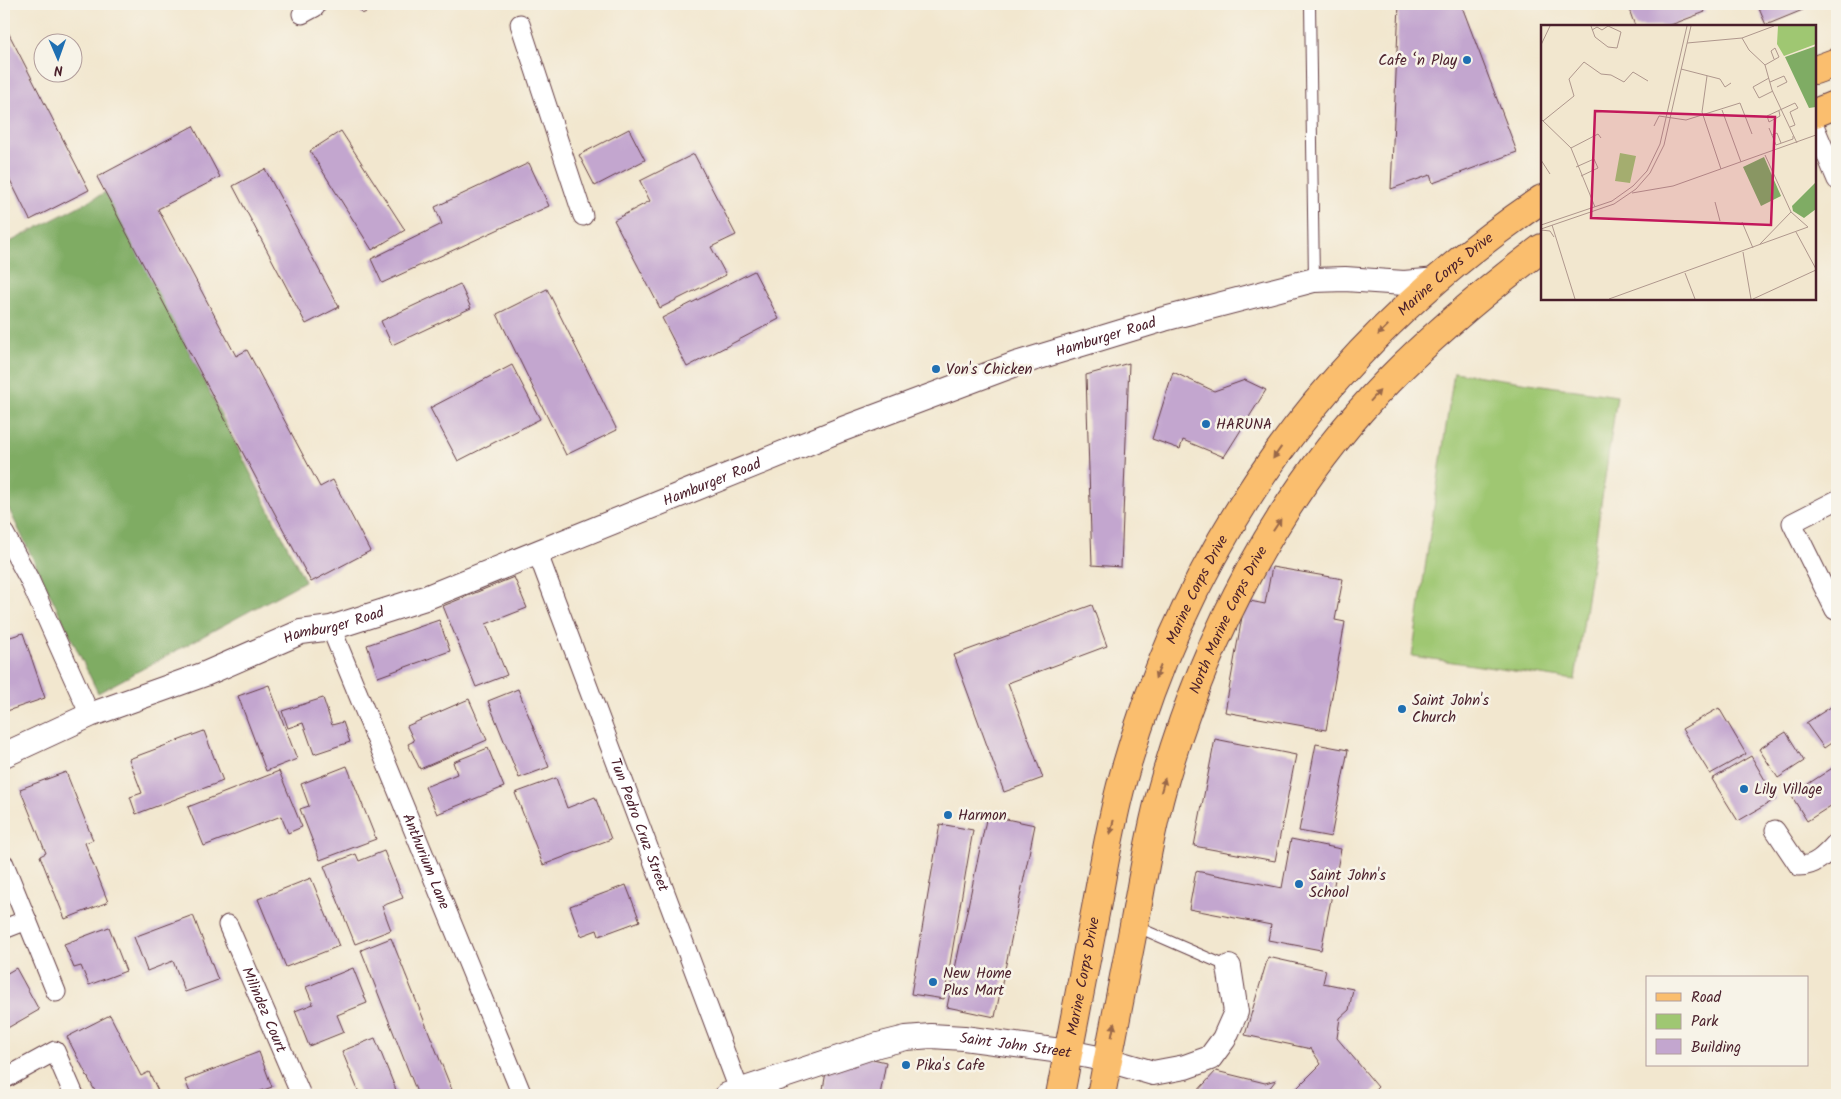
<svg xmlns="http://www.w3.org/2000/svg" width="1841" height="1099" font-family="Kalam,sans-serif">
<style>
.green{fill:#9fc772;stroke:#74734e}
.forest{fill:#7fac64;stroke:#646648}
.building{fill:#c3a6cf}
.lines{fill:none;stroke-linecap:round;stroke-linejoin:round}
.service-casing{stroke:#633d44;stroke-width:12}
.minor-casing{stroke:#633d44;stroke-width:21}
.tertiary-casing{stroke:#633d44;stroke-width:26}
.primary-casing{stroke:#633d44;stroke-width:30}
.service{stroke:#fff;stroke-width:10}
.minor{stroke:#fff;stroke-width:19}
.tertiary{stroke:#fff;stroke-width:24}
.primary{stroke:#fabe6e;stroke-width:28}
.oneway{fill:#996749}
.poi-dot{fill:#1f6fb2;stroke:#f7f3e8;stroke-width:2}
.labels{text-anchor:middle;stroke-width:5;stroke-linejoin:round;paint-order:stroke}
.poi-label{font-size:15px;fill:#4a1f2b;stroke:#f7f3e8;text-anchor:start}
.street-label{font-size:15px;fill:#4a1f2b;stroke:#f7f3e8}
.inset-road{fill:none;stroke:#af978d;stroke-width:1}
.view{fill:#c2185b;fill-opacity:0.15;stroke:#c2185b;stroke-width:2.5}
.inset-edge{fill:none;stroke:#4a1f2b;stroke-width:2.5}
</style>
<rect width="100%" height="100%" fill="#f7f3e8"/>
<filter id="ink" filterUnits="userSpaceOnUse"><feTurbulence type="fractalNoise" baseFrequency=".02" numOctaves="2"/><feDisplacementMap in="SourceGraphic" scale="10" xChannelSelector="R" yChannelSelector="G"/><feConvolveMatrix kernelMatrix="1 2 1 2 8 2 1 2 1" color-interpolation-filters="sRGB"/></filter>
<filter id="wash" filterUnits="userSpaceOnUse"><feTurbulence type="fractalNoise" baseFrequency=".0096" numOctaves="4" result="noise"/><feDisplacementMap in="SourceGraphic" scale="20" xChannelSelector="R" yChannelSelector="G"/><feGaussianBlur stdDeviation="1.12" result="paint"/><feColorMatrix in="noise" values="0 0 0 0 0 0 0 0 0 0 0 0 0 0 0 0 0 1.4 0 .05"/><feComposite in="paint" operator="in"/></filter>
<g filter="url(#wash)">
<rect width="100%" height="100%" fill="#f2e7cf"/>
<!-- green -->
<polygon class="green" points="1454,372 1617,396 1575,680 1412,656"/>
<!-- forest -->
<polygon class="forest" points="108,191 305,581 98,693 4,499 4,245"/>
<g id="blocks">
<!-- building -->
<g class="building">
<polygon points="357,4 383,4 362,14"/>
<polygon points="1399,4 1461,4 1517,152 1433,183 1430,175 1391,189"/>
<polygon points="1627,4 1701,4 1705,12 1668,26 1635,26"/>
<polygon points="1757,4 1803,4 1805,9 1766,25"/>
<polygon points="8,32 89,190 30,220 4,168 4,34"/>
<polygon points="193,126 220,177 158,209 236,356 247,350 320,487 333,480 370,551 311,582 97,177"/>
<polygon points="629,129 645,160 595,186 579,155"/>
<polygon points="341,131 405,230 372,250 310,151"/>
<polygon points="694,154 736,235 711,247 726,275 660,308 614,220 650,201 640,181"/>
<polygon points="529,163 549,206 382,283 371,259 442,224 435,207"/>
<polygon points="265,169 339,307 306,324 233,186"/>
<polygon points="754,271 779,319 687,367 662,318"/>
<polygon points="460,284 471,308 392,345 381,321"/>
<polygon points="547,289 617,430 566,455 497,314"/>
<polygon points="1129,363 1121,567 1092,565 1086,375"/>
<polygon points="512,365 540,419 458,461 430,408"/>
<polygon points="1173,372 1214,391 1245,380 1266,390 1224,457 1183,440 1180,449 1152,439"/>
<polygon points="1272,567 1343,579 1335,620 1345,622 1326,730 1225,712 1245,600 1265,604"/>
<polygon points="514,577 527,608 486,624 507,675 476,687 443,606"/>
<polygon points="1092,605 1107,646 1008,683 1043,778 1004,792 954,655"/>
<polygon points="439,620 450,651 378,677 367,645"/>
<polygon points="23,633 45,698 4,712 4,639"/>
<polygon points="269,685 297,759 266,771 238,696"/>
<polygon points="518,689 549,767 519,778 488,701"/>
<polygon points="323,698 332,725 343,722 350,742 314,754 303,723 288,728 282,711"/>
<polygon points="469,699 487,740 420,769 408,744 414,741 407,726"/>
<polygon points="1837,703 1837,739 1824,748 1806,723"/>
<polygon points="1719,708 1746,754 1710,774 1682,729"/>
<polygon points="204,731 223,781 136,814 130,797 142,793 129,759"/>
<polygon points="1786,732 1804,761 1778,778 1759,749"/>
<polygon points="1215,739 1296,755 1275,861 1194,846"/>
<polygon points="1316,744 1348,750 1331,837 1299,831"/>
<polygon points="488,748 504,787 437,814 425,787 457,774 453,762"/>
<polygon points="1751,756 1776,799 1738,821 1712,779"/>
<polygon points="1837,765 1837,802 1807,821 1791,795"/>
<polygon points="347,766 376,839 320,860 300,809 309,806 301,784"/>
<polygon points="279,771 302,827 288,833 281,816 204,846 188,807"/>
<polygon points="66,772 93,840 85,843 108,902 65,919 40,856 46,853 20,789"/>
<polygon points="556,778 567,808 595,797 611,839 543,865 515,793"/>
<polygon points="987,815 1035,825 995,1017 947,1007"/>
<polygon points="940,824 973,830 944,999 911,994"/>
<polygon points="1291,839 1341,849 1321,950 1268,940 1271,925 1189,909 1196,871 1282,888"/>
<polygon points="384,851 403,898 382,906 391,930 355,944 324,866 356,854 359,861"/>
<polygon points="311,878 339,946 286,967 258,899"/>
<polygon points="626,885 640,921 599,936 597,930 581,936 570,906"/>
<polygon points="193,915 218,980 185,992 173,961 147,971 134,937"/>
<polygon points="109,927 126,971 89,985 81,966 74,968 64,944"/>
<polygon points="391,938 454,1095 418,1095 361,950"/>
<polygon points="1268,957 1326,970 1323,983 1353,989 1349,1010 1340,1018 1337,1038 1378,1087 1370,1095 1290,1095 1321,1064 1311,1049 1245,1035"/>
<polygon points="16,968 39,1010 4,1030 4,975"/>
<polygon points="353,968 367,1003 337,1015 344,1032 309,1046 295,1011 313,1004 306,987"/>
<polygon points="110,1015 141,1076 149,1072 160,1095 97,1095 67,1037"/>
<polygon points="375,1038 398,1095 360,1095 342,1051"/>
<polygon points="259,1052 272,1087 250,1095 191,1095 185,1080"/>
<polygon points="864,1057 886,1062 880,1095 822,1095 826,1072"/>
<polygon points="1216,1071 1265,1083 1276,1080 1264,1095 1194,1095"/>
</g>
</g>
</g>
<g filter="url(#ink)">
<use href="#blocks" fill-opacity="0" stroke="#633d44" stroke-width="1"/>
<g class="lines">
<defs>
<g id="service">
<polyline points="1310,4 1314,280"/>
<polyline points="1135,926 1229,967"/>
</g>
<g id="minor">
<polyline points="302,14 315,7 312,4"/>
<polyline points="520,24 583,216"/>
<polyline points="1815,128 1837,180"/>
<polyline points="1837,500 1792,523 1835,610 1837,609"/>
<polyline points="4,533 29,579 90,715"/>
<path id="s1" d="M538,554L741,1095"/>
<path id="s2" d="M331,628L522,1095"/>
<path d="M1775,830L1799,866C1816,866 1826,854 1837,842"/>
<polyline points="4,864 56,992"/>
<path id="s3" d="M228,925L301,1095"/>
<polyline points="4,929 27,920"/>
<polyline points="4,1079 55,1051 74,1095"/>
</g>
<g id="tertiary">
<path id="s4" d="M4,755L90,715L205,674L301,632L331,628L425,598L840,430L1016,364L1164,319L1314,280L1345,279L1404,283L1437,280"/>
<path id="s5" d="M727,1095L878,1045L906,1038L931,1036L964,1038L1068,1052L1108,1060L1153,1073L1185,1067L1210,1058L1224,1039L1236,1012L1229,967"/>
</g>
<g id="primary">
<polyline points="1815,70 1837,62"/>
<polyline points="1815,113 1837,104"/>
<path id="s6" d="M1060,1095C1072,1033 1084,970 1096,908C1104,865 1111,821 1123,778C1191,534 1332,342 1542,199"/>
<path id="s7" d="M1101,1095C1112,1037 1124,978 1135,920C1143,876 1150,832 1162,789C1204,638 1279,493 1388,381C1436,332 1488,289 1542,248"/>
</g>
</defs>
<!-- service casing -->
<use href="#service" class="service-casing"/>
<!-- minor casing -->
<use href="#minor" class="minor-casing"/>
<!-- tertiary casing -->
<use href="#tertiary" class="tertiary-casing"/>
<!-- primary casing -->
<use href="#primary" class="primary-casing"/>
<!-- service -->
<use href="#service" class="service"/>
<!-- minor -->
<use href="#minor" class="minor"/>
<!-- tertiary -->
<use href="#tertiary" class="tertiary"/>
<!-- primary -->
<use href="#primary" class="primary"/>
</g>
<!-- one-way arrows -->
<defs><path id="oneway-solid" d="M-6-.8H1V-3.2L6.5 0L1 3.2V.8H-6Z" transform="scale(1.25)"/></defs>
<g class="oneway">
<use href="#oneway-solid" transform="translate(1383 330) rotate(135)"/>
<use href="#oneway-solid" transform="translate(1375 396) rotate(-48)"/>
<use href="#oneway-solid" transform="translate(1277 453) rotate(125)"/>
<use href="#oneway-solid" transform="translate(1277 525) rotate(-57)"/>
<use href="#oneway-solid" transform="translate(1158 672) rotate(113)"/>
<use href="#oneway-solid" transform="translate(1163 785) rotate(-74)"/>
<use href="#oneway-solid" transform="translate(1112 827) rotate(103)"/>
<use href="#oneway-solid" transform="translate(1113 1030) rotate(-79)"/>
</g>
</g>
<!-- markers -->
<g class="poi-dot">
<circle cx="1467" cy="60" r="5"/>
<circle cx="936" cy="369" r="5"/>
<circle cx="1206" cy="424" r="5"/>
<circle cx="1402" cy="709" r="5"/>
<circle cx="1744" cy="789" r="5"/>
<circle cx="948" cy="815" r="5"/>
<circle cx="1299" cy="884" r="5"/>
<circle cx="933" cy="982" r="5"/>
<circle cx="906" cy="1065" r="5"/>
</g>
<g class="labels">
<!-- poi labels -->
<g class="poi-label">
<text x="1457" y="65" text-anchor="end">Cafe ‘n Play</text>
<text x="946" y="374">Von's Chicken</text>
<text x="1216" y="429">HARUNA</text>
<text x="1412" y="705">Saint John's<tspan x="1412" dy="17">Church</tspan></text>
<text x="1754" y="794">Lily Village</text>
<text x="958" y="820">Harmon</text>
<text x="1309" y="880">Saint John's<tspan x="1309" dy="17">School</tspan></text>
<text x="943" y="978">New Home<tspan x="943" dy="17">Plus Mart</tspan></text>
<text x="916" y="1070">Pika's Cafe</text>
</g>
<!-- street labels -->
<g class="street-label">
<text dy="5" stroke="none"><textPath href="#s6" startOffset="931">Marine Corps Drive</textPath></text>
<text dy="5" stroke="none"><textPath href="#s4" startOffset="1180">Hamburger Road</textPath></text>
<text dy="5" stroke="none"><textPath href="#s4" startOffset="760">Hamburger Road</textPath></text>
<text dy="5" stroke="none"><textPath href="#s6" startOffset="526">Marine Corps Drive</textPath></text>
<text dy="5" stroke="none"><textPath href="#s7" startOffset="494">North Marine Corps Drive</textPath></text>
<text dy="5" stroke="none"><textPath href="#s4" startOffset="355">Hamburger Road</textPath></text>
<text dy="5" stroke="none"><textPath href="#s1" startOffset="289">Tun Pedro Cruz Street</textPath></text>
<text dy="5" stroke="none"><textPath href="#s2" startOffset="252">Anthurium Lane</textPath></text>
<text dy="5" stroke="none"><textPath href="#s6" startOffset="121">Marine Corps Drive</textPath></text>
<text dy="5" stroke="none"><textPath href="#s3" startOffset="92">Milindez Court</textPath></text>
<text dy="5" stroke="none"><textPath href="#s5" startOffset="298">Saint John Street</textPath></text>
</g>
</g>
<!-- overview -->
<g transform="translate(1541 25)">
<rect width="275" height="275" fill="#f2e7cf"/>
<path d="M237,1H275V19L243,31L236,19ZM79,128L95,131L89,158L74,156Z" fill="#9fc772"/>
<path d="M275,21V82L268,83L244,32ZM223,132L240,171L220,181L202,142ZM275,157V184L263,193L252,186L251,181Z" fill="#7fac64"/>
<path class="inset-road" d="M50,1L54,12L67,22L76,23L80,7L67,1M51,5L56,2L61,5L67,1M201,13L208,25L224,40L231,65L256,118M146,18L201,13L233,1M0,20L9,1M224,40L238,32L234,23L230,26L233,34M140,44L179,54L184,62L190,58M166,51L161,87L180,144M228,53L212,62L218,73L232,66M229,57L243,51L246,57L236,62M181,85L200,137M238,86L239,91L228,97L226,91L254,78L257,83L249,87L254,100L249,102M0,94L30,123L54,182M2,96L33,71L28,54L43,37L60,49L70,50L83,57L92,47L107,56M113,101L118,91L145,95L199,78L211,109M228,103L235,120L252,114V111M231,110L236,108L240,118M30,123L57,109L60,113M0,135L9,149M35,142L53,134L57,143L40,151M91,168L132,161L275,110M174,177L179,196M201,197L212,223M0,200L71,176L92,161L106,146L119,119L146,1M11,200L34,274M0,204L73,179L95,164L109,148L123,120L150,1M0,205L9,206L13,212M255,207L275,244M219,219L250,187M202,227L210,274M144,248L154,274M68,274L267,202L250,187L224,130M212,274L275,245"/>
<path class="view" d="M54,86L234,92L230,200L50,193Z"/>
<rect width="275" height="275" class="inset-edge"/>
</g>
<!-- margin -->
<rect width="1841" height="1099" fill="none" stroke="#f7f3e8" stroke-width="20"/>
<!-- legend -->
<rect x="1646" y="976" width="162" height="90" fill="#f7f3e8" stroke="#b29e9c"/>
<rect x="1656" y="993" width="25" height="8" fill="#fabe6e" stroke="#b29e9c"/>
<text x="1691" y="1002" font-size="15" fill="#4a1f2b">Road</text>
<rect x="1656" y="1014" width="25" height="15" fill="#9fc772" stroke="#b29e9c"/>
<text x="1691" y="1026" font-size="15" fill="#4a1f2b">Park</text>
<rect x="1656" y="1039" width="25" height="15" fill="#c3a6cf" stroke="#b29e9c"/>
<text x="1691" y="1052" font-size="15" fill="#4a1f2b">Building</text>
<!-- north arrow -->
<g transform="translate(58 58) rotate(178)"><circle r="24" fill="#f7f3e8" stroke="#b29e9c"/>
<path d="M0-4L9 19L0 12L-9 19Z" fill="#1f6fb2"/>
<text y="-8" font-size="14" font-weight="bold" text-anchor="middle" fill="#4a1f2b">N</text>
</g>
</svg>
